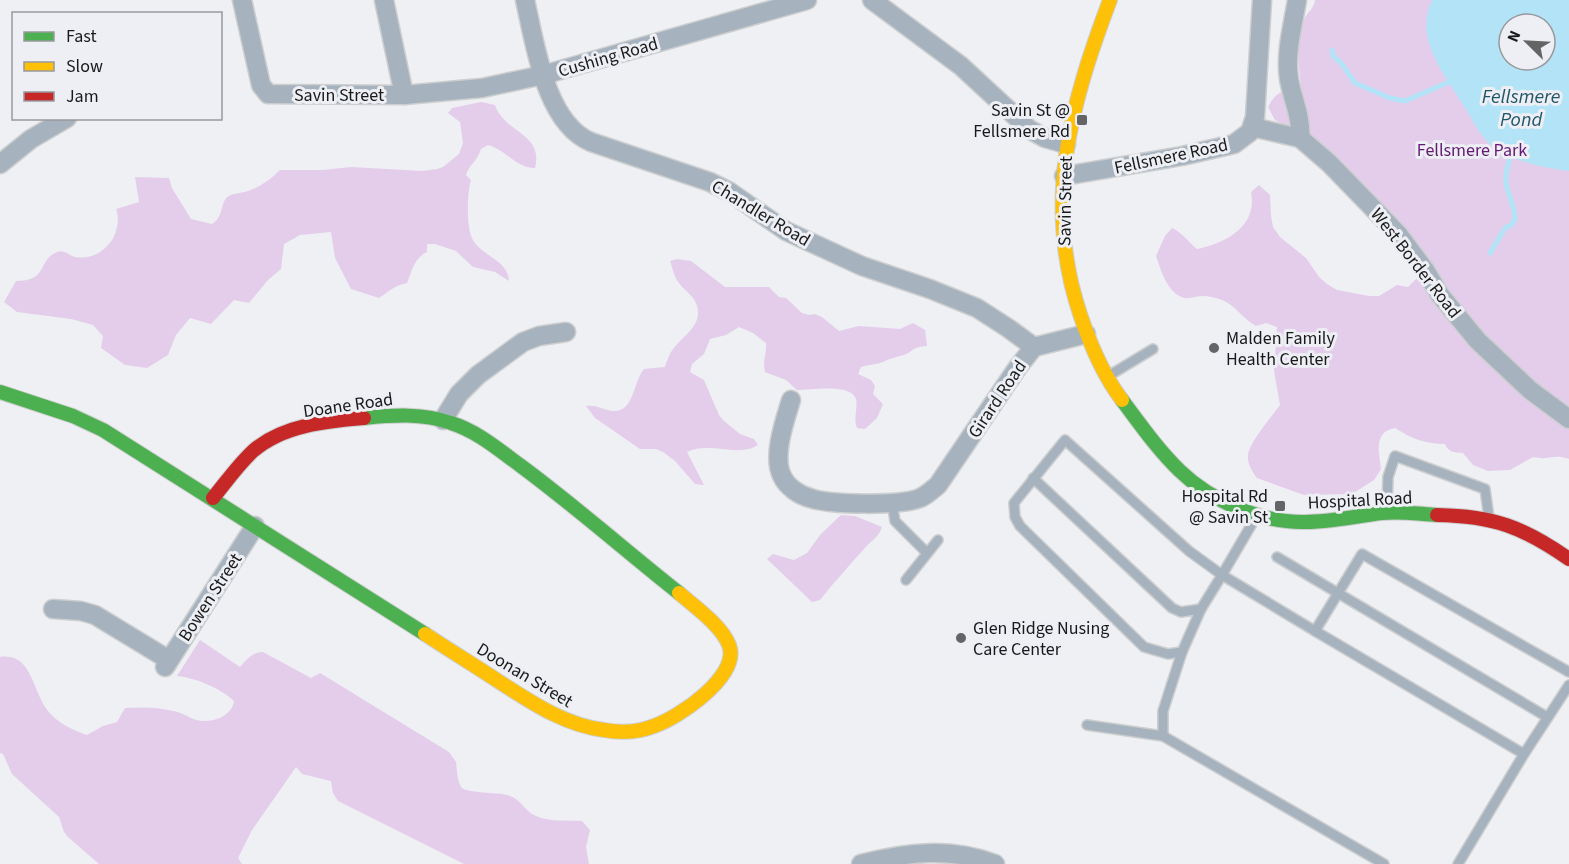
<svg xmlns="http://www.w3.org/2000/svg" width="1569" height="864" font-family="'Source Sans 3',sans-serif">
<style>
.green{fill:#e4cdeb;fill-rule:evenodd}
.water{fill:#b3e3f6;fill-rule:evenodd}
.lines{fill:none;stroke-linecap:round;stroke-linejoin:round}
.stream{stroke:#b3e3f6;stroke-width:5}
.lane-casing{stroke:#cdcecf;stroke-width:12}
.street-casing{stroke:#cdcecf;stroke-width:21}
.fast-casing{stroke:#cdcecf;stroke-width:16}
.slow-casing{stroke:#cdcecf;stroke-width:16}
.jam-casing{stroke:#cdcecf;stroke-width:16}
.lane{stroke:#a6b2bd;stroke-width:9}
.street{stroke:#a6b2bd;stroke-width:18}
.fast{stroke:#4caf50;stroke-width:14}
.slow{stroke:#ffc107;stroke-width:14}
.jam{stroke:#c62828;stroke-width:14}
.poi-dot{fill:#636466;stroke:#edeff4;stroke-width:2}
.labels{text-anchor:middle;stroke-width:6;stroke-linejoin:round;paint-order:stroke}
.street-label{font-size:18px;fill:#18191a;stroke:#edeff4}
.poi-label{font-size:18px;fill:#18191a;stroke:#edeff4;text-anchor:end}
.park-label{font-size:18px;fill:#651874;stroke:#edeff4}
.water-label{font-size:20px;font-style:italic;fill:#225769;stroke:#edeff4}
</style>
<rect width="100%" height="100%" fill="#eef0f3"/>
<!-- green -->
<g class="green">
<path d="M1315,0H1569V459C1553,453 1549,461 1533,457L1510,470L1488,471L1473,465L1463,453C1454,452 1449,453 1445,444C1426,444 1412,439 1395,428C1373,432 1379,452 1381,469L1374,480L1352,494L1304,495L1257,478C1252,472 1247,463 1248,455C1249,443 1272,416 1280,405L1274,371L1277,327L1266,323L1256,326C1243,319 1235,305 1222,300C1216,298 1209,296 1203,296C1197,296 1191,299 1184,298C1167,293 1161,270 1156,256L1165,236L1172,228C1183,233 1188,242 1197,249C1226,243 1258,226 1251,192L1259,185L1270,195L1271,216L1273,227L1280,237L1306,258L1319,277L1327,284L1337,290L1369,296H1379L1397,285L1408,287L1425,270L1415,239L1377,199L1329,163L1300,132L1275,120L1268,107C1279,87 1283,94 1301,87C1299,66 1295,41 1304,20C1307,12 1314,9 1315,0ZM1509,24H1545V60H1509Z"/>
<path d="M481,102L495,105C504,133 544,133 535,168C516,168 506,150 488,145L481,149C478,160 469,165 466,175L471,180C467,193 466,229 473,240C483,257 508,260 509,281L495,272L473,267L456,251L435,244H427V252C414,258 412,271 407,283C391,287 392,290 379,298L351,289L335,258L331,232L300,235L284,244L281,269L268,280L249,303L234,300L211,324L190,318L176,335L168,355L147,368L125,365L101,348L103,336L93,325L71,319L17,312L4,302L16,281C48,281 38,261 55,253C62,249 66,253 72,256C89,261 103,253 112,240C117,232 120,218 116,209L139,202L135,177L169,178L172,188L191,219L212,224C225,216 219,202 229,196C234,193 242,193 248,191C260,187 271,179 280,170H323L351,167L422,171L437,169L443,167L459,154L463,143L460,122L448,113L452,108Z"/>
<path d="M677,259L691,261L725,287H769L779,297L786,298L802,313L809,315L815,314L822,317L839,331L859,326L900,329L913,323L925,330L927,346C912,347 915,350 904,355C897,357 891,358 885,361C880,364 867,365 861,367L858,374L871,380L875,386L873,394L883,404L877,418L865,429L857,428C853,418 858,409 856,399C851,383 811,390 797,390L786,380L765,372C762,361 767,354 766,343L753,333L739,327L726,335L710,339L704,354L692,364L690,372L704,380L719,415L724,421L740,434L754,439L758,445C738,458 710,441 687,452L704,485L695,484L675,461L663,452L656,449H640L595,418L586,406C597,404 605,411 615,411C634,411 634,380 644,369L665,367C667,361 669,354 673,349C684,334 706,324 695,301C691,294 684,290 679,283C674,277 673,269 670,261Z"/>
<path d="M841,515L855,516L882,527C878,539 871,540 864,549C849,566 834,582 820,600L812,602L767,559L773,554L794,560L807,553L820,535Z"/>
<path d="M200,640L240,667C246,660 253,652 263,652L311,678L320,673L449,752L456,762C457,769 457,782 462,788C465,792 495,793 502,794C522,797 522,810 536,816C549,822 568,820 582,821L590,830L586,847L589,864H464L338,801L333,793L331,781L302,774L296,767L252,830L238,858L242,864H99L68,837L64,832L59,817L12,774L3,754L0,753V657C32,652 32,691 48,711C56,722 74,731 87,735L103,726L117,722L125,708C141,707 158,707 173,711C181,712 188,717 196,720C210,724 232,717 234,701C220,688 196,678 177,676Z"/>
</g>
<!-- water -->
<path class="water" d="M1432,0H1569V171C1544,168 1516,162 1495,148C1481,139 1474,122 1465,108C1446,76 1413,40 1432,0ZM1509,24H1545V60H1509Z"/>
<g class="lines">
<!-- stream -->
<g class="stream">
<polyline points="1332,50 1333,56 1341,63 1355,83 1390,98 1405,101 1449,82"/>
<path d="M1490,253L1505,228L1511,225L1515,219C1513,191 1498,190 1511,156"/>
</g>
<defs>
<g id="lane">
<polyline points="1110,375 1153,349"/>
<polyline points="1033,478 1172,608 1181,612 1201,609"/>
<polyline points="892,502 895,521 927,553"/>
<polyline points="1387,511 1388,477 1395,456 1485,489 1489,518"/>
<polyline points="1277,557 1547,717"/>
<polyline points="906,580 938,540"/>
<polyline points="1315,631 1524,754"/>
<polyline points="1182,652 1168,654 1144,647 1020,526 1015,517 1014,503 1065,440 1189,551 1222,575 1315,631 1362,554 1569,672"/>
<polyline points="1087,725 1163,736 1163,711 1182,652 1201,609 1222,575 1256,517"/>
<polyline points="1163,736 1384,864"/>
<polyline points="1458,864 1524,754 1569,685"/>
</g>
<g id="street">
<polyline points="242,0 261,85 268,94 404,95 482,88 543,75 807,0"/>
<polyline points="384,0 404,95"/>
<path d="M525,0C535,43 545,123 591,142L710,182L730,192L786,231L862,266L930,289L977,308L1008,328L1034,347"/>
<polyline points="872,0 961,66 1029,129 1045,138 1066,144"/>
<path d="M1297,0C1293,25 1285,53 1289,79C1292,98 1302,118 1300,138"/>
<polyline points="1252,127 1300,138 1329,163 1399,235 1425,270 1440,295 1478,341 1530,390 1569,419"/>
<polyline points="0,164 31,139 67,118"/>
<polyline points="1064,176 1182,156 1234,144 1250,132 1255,117 1262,0"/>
<path d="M791,400C785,420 772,456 782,476C787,487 799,495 810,498C830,505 900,506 920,498C927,495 932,490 938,485L1018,367L1034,347L1086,334"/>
<polyline points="443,420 459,394 478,375 523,342 539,336 566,332"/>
<polyline points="53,609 81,611 95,615 169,660"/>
<polyline points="165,667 255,526"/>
<path d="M861,864C906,852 951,847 995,864"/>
</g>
<g id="fast">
<polyline points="0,392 73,416 103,430 425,634"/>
<path d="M1122,400C1140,424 1158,450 1180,471C1211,501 1262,523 1305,522C1331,522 1356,516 1382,513C1400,511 1419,514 1437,515"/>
<path d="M364,418C393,415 423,413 451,423C477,431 499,450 521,466C575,506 626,551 679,593"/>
</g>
<g id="slow">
<path d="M1110,0C1070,106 1043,203 1080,314C1090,344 1103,375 1122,400"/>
<path d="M425,634C449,650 474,665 498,681C531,702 564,725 604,730C620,733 639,732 654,726C678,718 741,676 729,645C722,626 694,606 679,593"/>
</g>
<g id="jam">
<path d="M213,498C226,482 238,465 253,451C283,425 327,421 364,418"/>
<path d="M1437,515C1494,516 1523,527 1569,559"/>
</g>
</defs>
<!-- lane casing -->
<use href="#lane" class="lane-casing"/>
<!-- street casing -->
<use href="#street" class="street-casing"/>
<!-- fast casing -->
<use href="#fast" class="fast-casing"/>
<!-- slow casing -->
<use href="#slow" class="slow-casing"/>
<!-- jam casing -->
<use href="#jam" class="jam-casing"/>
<!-- lane -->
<use href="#lane" class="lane"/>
<!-- street -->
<use href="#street" class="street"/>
<!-- fast -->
<use href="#fast" class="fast"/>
<!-- slow -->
<use href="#slow" class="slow"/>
<!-- jam -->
<use href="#jam" class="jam"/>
</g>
<!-- markers -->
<g class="poi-dot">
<rect x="1076" y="114" width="12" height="12" rx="3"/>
<circle cx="1214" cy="348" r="6"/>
<rect x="1274" y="500" width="12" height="12" rx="3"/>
<circle cx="961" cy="638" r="6"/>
</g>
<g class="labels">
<!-- street labels -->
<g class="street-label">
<text transform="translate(608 57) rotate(-16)" y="6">Cushing Road</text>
<text x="339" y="101">Savin Street</text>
<text transform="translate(1171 156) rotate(-12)" y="6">Fellsmere Road</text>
<text transform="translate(1065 201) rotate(-89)" y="6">Savin Street</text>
<text transform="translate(761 213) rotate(31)" y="6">Chandler Road</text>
<text transform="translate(1416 263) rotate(52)" y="6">West Border Road</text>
<text transform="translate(997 399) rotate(-56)" y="6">Girard Road</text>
<text transform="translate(348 405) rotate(-8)" y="6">Doane Road</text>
<text transform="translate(1360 500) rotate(-3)" y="6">Hospital Road</text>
<text transform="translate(210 597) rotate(-57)" y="6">Bowen Street</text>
<text transform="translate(525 675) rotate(31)" y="6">Doonan Street</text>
</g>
<!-- poi labels -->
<g class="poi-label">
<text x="1070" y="116">Savin St @<tspan x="1070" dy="21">Fellsmere Rd</tspan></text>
<text x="1226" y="344" text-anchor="start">Malden Family<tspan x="1226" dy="21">Health Center</tspan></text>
<text x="1268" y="502">Hospital Rd<tspan x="1268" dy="21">@ Savin St</tspan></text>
<text x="973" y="634" text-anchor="start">Glen Ridge Nusing<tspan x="973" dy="21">Care Center</tspan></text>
</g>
<!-- park labels -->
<g class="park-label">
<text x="1472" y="156">Fellsmere Park</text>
</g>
<!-- water labels -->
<g class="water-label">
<text x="1521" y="103">Fellsmere<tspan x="1521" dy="23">Pond</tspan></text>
</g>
</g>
<!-- legend -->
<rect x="12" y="12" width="210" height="108" fill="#edeff4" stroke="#98999d" stroke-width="1.5"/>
<rect x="24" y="32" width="30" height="9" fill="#4caf50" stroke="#98999d" stroke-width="1.5"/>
<text x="66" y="42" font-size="18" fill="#18191a">Fast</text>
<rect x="24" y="62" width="30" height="9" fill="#ffc107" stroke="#98999d" stroke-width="1.5"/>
<text x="66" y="72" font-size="18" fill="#18191a">Slow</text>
<rect x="24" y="92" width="30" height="9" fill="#c62828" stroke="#98999d" stroke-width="1.5"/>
<text x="66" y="102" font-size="18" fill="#18191a">Jam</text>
<!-- north arrow -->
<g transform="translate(1527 42) rotate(294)"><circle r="28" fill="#edeff4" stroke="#98999d" stroke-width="1.5"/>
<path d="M0-4.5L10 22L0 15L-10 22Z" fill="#636466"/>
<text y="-9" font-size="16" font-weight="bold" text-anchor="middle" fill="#18191a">N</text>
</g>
</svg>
